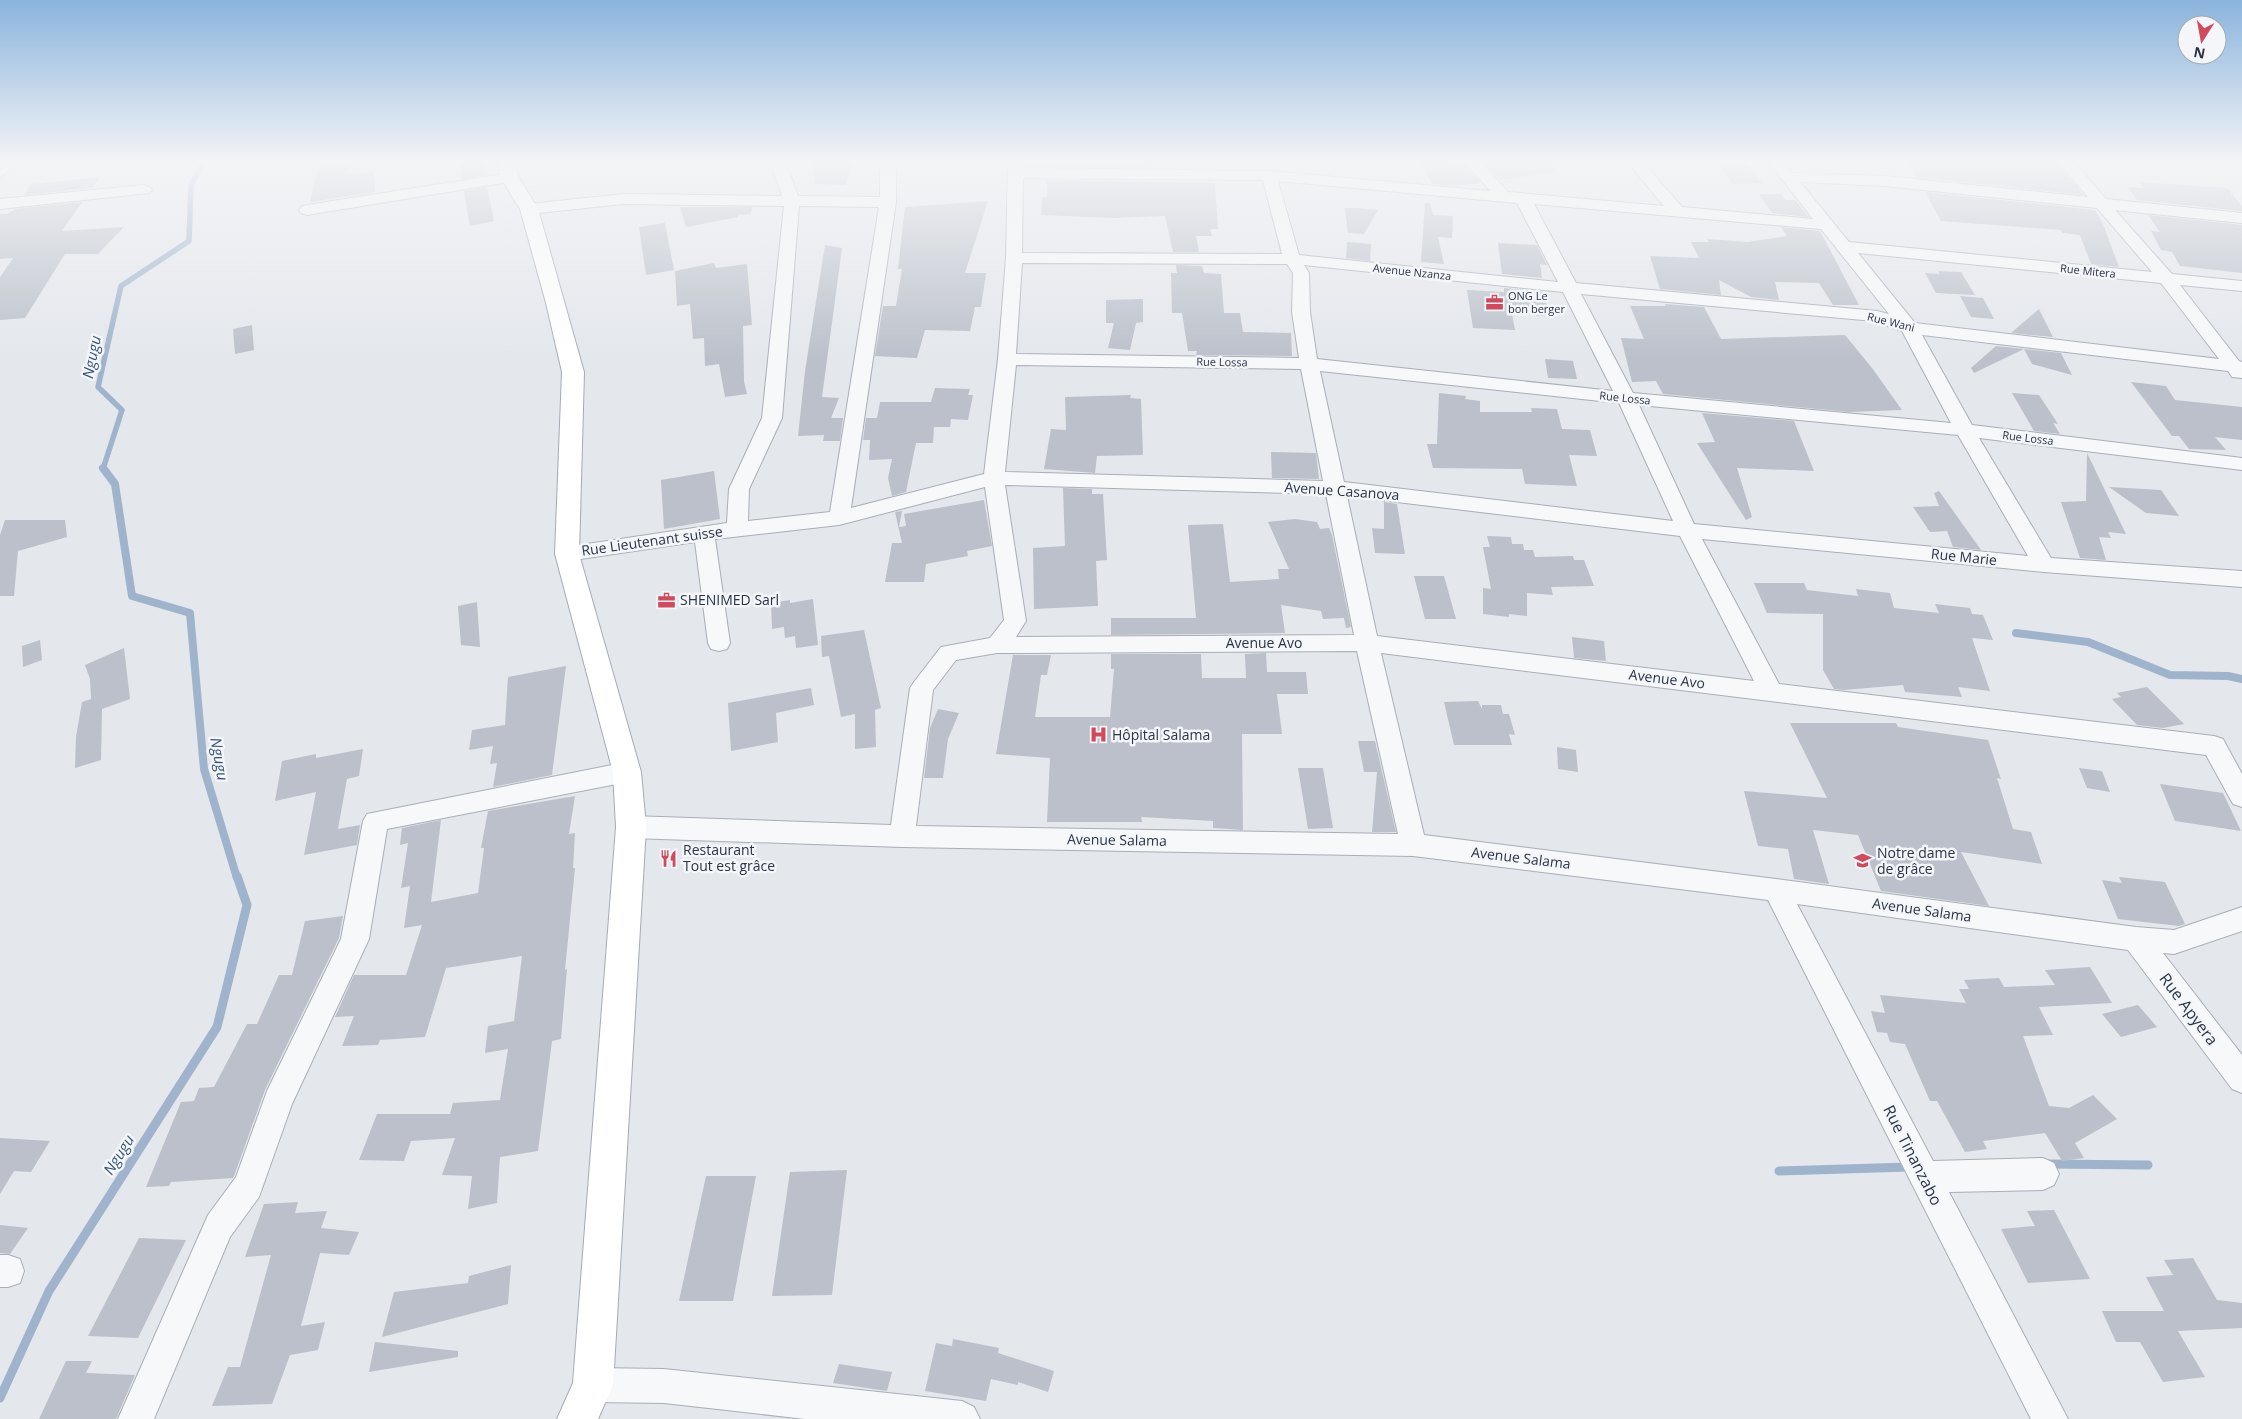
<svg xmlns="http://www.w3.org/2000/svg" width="2242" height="1419" font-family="'Open Sans',sans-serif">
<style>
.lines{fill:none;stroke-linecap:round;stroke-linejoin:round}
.stream-far2{stroke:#9fb4cc;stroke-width:5.5}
.stream-far1{stroke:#9fb4cc;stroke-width:8}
.stream{stroke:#9fb4cc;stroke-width:9}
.building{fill:#bbc0ca}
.minor-casing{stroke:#a9aeb7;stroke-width:2}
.major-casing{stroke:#a3abb8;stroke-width:2}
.minor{fill:#f7f8fa;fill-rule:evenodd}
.major{fill:#fff;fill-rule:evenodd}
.labels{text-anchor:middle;stroke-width:5;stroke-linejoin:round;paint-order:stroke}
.far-street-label{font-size:11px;fill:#2b3445;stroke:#f4f6f9}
.far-poi-label{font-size:11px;fill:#2b3445;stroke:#f4f6f9;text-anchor:start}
.street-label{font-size:14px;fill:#2b3445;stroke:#f4f6f9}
.poi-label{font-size:14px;fill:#2b3445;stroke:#f4f6f9;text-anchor:start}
.water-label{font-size:15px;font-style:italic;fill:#34527a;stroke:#f4f6f9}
.near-street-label{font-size:16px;fill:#2b3445;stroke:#f4f6f9}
</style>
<rect width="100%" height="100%" fill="#e4e7ec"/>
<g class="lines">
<!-- stream-far2 -->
<polyline class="stream-far2" points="103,469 122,410 98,387 121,286 189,241 191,185 205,160"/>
<!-- stream-far1 -->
<g class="stream-far1">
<polyline points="103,468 115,484 132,596 190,613 204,769 237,878"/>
<polyline points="2016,633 2088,642 2170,675 2228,676 2242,679"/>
</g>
<!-- stream -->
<g class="stream">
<polyline points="2046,1164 2148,1165"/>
<polyline points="1779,1171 1909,1167"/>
<polyline points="0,1398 49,1291 217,1027 247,905 237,876"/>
</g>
</g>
<!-- building -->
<g class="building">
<polygon points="459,160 482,160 485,175 462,179"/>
<polygon points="1071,160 1154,160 1152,168 1025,166 1025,162"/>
<polygon points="1418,160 1448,160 1452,165 1465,164 1481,183 1457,186 1432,184"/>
<polygon points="1494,160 1553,160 1554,172 1500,180 1483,162"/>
<polygon points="1906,160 2055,160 2084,195 1916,177"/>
<polygon points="813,162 853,162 846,185 814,184"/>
<polygon points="1747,164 1762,183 1733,184 1719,165"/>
<polygon points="349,165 346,173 374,172 375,192 310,202 318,168"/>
<polygon points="100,177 92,188 24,195 31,184"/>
<polygon points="1047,180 1215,183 1218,229 1210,229 1212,236 1196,236 1199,252 1173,252 1165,216 1113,218 1041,215 1042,197 1047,197"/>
<polygon points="2140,182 2227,188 2242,206 2242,211 2137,200 2128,187 2144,188"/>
<polygon points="487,187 494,221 470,226 464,191"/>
<polygon points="1925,192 2095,210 2103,224 2119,267 2091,264 2080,235 2063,233 2061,230 1941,221"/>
<polygon points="1759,194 1782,194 1785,200 1795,200 1809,217 1772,213"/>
<polygon points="988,201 965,273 986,273 981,307 975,307 970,331 925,330 917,358 875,356 883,306 896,306 902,269 898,269 905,207"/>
<polygon points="82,202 62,231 124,227 98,254 65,254 25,318 0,320 0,277 13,258 0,259 0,214 7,214 15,209"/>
<polygon points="1425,203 1430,203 1433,215 1453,216 1452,238 1438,237 1444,264 1421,262"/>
<polygon points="680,207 752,207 751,214 738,215 738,217 686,227"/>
<polygon points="1345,208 1357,208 1378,210 1364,234 1348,233"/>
<polygon points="2148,215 2242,225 2242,273 2180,266 2172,252 2161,250 2151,231 2160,232"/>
<polygon points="665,223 674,270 646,275 639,227"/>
<polygon points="1781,227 1820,231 1859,305 1833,305 1819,283 1775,282 1779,300 1751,297 1719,280 1721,295 1660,289 1650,256 1699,258 1691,242 1709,242 1707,239 1748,242 1787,236"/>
<polygon points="1347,242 1371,244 1370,261 1346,258"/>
<polygon points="1498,243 1537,245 1547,265 1540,264 1542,278 1502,274"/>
<polygon points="825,245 842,248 822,397 839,398 831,418 843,418 840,441 823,441 824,435 798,436 805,371"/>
<polygon points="714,263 716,268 747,264 752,325 743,326 744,381 747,394 725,397 719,364 705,366 704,338 693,339 690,304 677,306 675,271"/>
<polygon points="1176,265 1202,266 1204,273 1221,274 1224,313 1240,313 1243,332 1291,333 1292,356 1196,355 1197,351 1188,351 1182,313 1172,313 1171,273 1177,273"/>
<polygon points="1938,271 1961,272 1975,295 1936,293 1925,273 1940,274"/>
<polygon points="1504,288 1544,292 1548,316 1512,314 1515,330 1473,328 1467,290 1504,292"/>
<polygon points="1960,296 1983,298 1994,319 1971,317"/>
<polygon points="1143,299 1143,322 1136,323 1130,350 1108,348 1114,323 1106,323 1106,300"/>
<polygon points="1665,304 1704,307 1721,339 1845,335 1872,368 1902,410 1849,412 1663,394 1656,381 1632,382 1621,338 1644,339 1630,306 1666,306"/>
<polygon points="2039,309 2053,337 2011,333"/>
<polygon points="252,325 254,350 235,354 233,329"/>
<polygon points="1996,346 2024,349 1974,373 1971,368"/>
<polygon points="2024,349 2061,353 2072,375 2032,364"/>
<polygon points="1545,359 1573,361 1577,379 1548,378"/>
<polygon points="2131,382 2166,386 2175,400 2242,407 2242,440 2215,437 2226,450 2189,449 2179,436 2172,436"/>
<polygon points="935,388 970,389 968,395 973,395 968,420 951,419 950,427 934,427 933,443 916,443 906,492 892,496 888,478 892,459 869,460 870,440 863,440 866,418 877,418 880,402 931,402"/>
<polygon points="1439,393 1466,396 1465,399 1480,401 1480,412 1532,412 1531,408 1557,409 1562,429 1590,430 1597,456 1569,455 1577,486 1525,484 1522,469 1433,468 1427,444 1437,444"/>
<polygon points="2012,393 2039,395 2058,424 2053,423 2060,434 2034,431"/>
<polygon points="1131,395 1130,398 1141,399 1143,455 1097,456 1095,473 1044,469 1051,429 1066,430 1065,397"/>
<polygon points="1702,413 1794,421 1814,471 1737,468 1752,517 1746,520 1697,443 1715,442"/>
<polygon points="1271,452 1316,453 1319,479 1272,478"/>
<polygon points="2087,453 2126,534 2108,532 2111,538 2099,537 2106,560 2080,558 2061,502 2086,501"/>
<polygon points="714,471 720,519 664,529 661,480"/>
<polygon points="2109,487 2161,490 2179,516 2146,513"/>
<polygon points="1063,488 1092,489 1092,494 1103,494 1107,560 1096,561 1098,606 1034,609 1033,548 1065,546"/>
<polygon points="1939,491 1981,550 1953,547 1947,531 1930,532 1913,507 1939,506 1934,493"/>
<polygon points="984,500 992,546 967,551 968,556 926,564 924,582 885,582 892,543 902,543 895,512 902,511 899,527 906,526 904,514"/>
<polygon points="1384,502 1397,504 1405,554 1375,553 1372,528 1384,529"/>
<polygon points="1295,519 1317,522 1320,529 1329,528 1332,535 1351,627 1346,628 1344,618 1323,619 1321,611 1281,605 1285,633 1111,635 1111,618 1196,618 1188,525 1223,524 1230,582 1279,579 1278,569 1289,569 1268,522"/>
<polygon points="5,520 65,520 67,537 18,551 14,596 0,596 0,535"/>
<polygon points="1487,536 1511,537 1512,544 1523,544 1524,550 1533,550 1535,557 1573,556 1574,560 1584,560 1594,586 1551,587 1553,595 1527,593 1527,616 1509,614 1509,617 1483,614 1483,588 1491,589 1483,547 1490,547"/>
<polygon points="1414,576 1444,576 1456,619 1425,619"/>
<polygon points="1754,583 1804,583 1807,590 1858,596 1856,589 1890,593 1894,608 1939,613 1935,604 1970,608 1972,614 1983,615 1993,640 1972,638 1990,691 1958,687 1962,697 1905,692 1903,685 1844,690 1834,689 1823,670 1823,614 1767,613"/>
<polygon points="813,599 818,645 796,648 795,636 785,638 784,627 772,629 771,603 790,600 790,603"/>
<polygon points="477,602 480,647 461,645 458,606"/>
<polygon points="864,630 881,708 875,710 876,747 855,749 855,714 841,717 829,656 822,657 821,636"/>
<polygon points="1572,637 1604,641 1606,661 1574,658"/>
<polygon points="40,640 42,660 23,667 22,646"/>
<polygon points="124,648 130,699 102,709 101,760 75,768 76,737 82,702 91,699 90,679 85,665"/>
<polygon points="1266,653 1267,672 1306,672 1308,694 1277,694 1282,734 1242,734 1243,830 1213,828 1213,821 1141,817 1142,822 1047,822 1050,758 996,754 1013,655 1051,655 1047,675 1041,675 1035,717 1110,717 1114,669 1111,669 1111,654 1201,654 1202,678 1246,678 1245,654"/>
<polygon points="566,666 552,775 493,787 497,763 490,764 493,746 469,750 472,730 505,725 508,677"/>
<polygon points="2147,687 2184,724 2163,728 2137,725 2112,699 2121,697 2117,693"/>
<polygon points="811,688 814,705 776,713 778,742 731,751 728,703"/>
<polygon points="1478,701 1482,709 1482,705 1501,705 1503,714 1509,714 1515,735 1509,734 1512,745 1454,745 1444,702"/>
<polygon points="938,709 959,713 948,739 943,778 924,778 930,728"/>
<polygon points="1790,723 1896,723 1898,727 1988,740 2001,779 1997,778 2013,829 2031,832 2042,864 1961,852 1989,906 1881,891 1858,835 1813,830 1829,884 1794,879 1788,849 1758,846 1744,791 1827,798"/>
<polygon points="1358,741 1375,741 1396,832 1372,832 1377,772 1364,772"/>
<polygon points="1557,747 1576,750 1578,772 1558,769"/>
<polygon points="363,749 359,776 347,779 338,829 360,825 357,845 304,855 316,792 275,801 282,761 316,754 316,758"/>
<polygon points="1298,768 1323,768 1333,828 1308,829"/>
<polygon points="2079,768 2102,771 2110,792 2087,788"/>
<polygon points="2160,784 2223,793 2241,831 2175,821"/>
<polygon points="575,796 569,834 575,833 573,868 575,868 565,970 567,969 561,1039 552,1041 538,1151 500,1157 497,1203 468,1209 472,1176 442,1175 455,1138 411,1141 404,1161 359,1160 377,1114 450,1114 453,1103 500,1100 508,1049 485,1053 488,1026 514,1021 522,956 446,968 425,1037 380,1040 378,1045 342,1046 354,1016 335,1017 354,975 406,975 422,925 404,928 410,886 401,888 408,843 400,845 402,828 441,820 431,902 478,893 484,848 481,848 488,811"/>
<polygon points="2119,877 2165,882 2185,924 2179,926 2118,919 2102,880 2122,883"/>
<polygon points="343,916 339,938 265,1090 234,1176 233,1178 171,1182 169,1186 146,1187 181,1102 194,1101 199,1088 214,1087 247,1024 257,1024 279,975 292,975 305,921"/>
<polygon points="2090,967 2112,1003 2039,1007 2053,1035 2023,1036 2049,1106 2069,1108 2093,1095 2117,1119 2075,1143 2084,1158 2062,1161 2045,1133 1983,1141 1987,1149 1965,1152 1937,1101 1930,1101 1905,1044 1890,1042 1887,1033 1877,1032 1871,1011 1885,1013 1880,995 1966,1003 1959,989 1969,989 1964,980 1999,978 2004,987 2055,985 2045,970"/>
<polygon points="2138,1005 2157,1027 2121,1037 2102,1014"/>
<polygon points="0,1138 50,1141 31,1172 14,1171 0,1194"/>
<polygon points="847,1170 832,1295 772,1296 790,1172"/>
<polygon points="706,1176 756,1176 733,1301 679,1301"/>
<polygon points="298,1202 295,1213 327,1211 321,1228 359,1232 349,1255 320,1253 301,1326 325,1322 318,1350 290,1355 272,1404 212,1406 228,1367 240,1367 271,1255 245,1257 264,1204"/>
<polygon points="2054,1210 2090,1279 2028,1283 2001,1229 2035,1226 2027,1211"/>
<polygon points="0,1225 28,1228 10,1254 0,1253"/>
<polygon points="139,1238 186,1240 138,1338 88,1336"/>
<polygon points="2193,1258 2217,1300 2242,1303 2242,1328 2178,1331 2205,1377 2163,1382 2140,1342 2116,1342 2102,1311 2164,1311 2146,1277 2173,1275 2164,1260"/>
<polygon points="511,1265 508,1304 382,1337 394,1292 468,1283 469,1276"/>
<polygon points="953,1339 999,1348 998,1353 1054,1371 1048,1392 1018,1382 1018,1385 991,1379 986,1401 925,1391 936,1343 952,1346"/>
<polygon points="375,1342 458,1351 458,1357 369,1372"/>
<polygon points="66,1361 92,1361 86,1373 135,1375 116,1419 39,1419"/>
<polygon points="839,1364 892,1372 887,1391 833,1383"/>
</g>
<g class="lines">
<defs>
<g id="minor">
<polygon points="1,160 16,160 5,174 0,176"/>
<path d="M770,160H785L798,196L880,197V160H896V202L851,508L984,474L998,359L1006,258L1008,160H1023V168L1269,171L1490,191L1464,160H1479L1508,192L1664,206L1626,160H1641L1682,207L1813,219L1767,160H1782L1792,173L1885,176L2088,197L2057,160H2072L2106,199L2242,213V223L2115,210L2172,274L2242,281V291L2180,285L2239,361L2242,362V378L2232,377L2228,371L1922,335L1972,425L2242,458V470L1979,438L2051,558L2242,571V587L2044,572L1702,539L1779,684L2214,736L2223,739L2242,774V807L2233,804L2206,755L1381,653L1424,835L1776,879L2136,927L2174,930L2242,907V931L2174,954L2163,953L2242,1055V1093L2232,1089L2128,950L1797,904L1933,1161L2043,1158L2054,1163L2059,1174L2054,1185L2043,1190L1949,1192L2068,1419H2031L1768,900L1413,856L902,847L631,838L622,834L618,827L622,820L631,816L891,825L910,688L914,682L941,647L990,638L1004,620L985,487L839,525L715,539L730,643L727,649L719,651L711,649L708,643L695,542L567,561L559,559L556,554L559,549L567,547L727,523L729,489L762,418L784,206L623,204L529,214L523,212L521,209L523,206L529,204L623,194L782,196ZM1023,178L1263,180L1282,254L1022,253ZM1278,181L1517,203L1558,282L1299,255ZM1800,182L1885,186L2097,208L2152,272L1849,242ZM1534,204L1821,229L1889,314L1877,311L1576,283ZM799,206L879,207L830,512L748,521L749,489L782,418ZM1858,253L2161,283L2219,359L1915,323ZM1022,263L1287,264L1293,273L1292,312L1299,358L1016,354ZM1304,265L1563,292L1613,391L1317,359L1310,312L1309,273ZM1581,294L1874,321L1902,331L1951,423L1633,393ZM1016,365L1301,369L1323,481L1005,472ZM1320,371L1619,403L1673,521L1344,482ZM1639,405L1958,435L2028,556L1694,524ZM1005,485L1326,494L1354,635L1016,637L1026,621ZM1347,496L1680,536L1754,681L1377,636ZM1357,651L1398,834L916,826L933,690L956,660L997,653Z"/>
<polygon points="510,173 515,175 518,178 515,181 307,215 301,213 299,210 301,207 307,205"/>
<polygon points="144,185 149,187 152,190 149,193 0,209 0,199"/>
<polygon points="627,762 636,765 639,772 636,779 627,782 387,829 369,939 292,1104 259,1197 230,1237 154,1419 118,1419 208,1215 236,1177 267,1091 341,939 363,821 367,814"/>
<polygon points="0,1255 8,1255 20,1259 24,1271 20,1283 8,1287 0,1287"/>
<polygon points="593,1368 664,1369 962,1401 974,1407 980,1419 805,1419 664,1403 593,1402 581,1397 576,1385 581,1373"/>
</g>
<polygon id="major" points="496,160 514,160 519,178 538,209 584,372 579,554 641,772 646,827 613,1385 598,1419 557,1419 573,1383 616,827 613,772 555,554 562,372 546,303 520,209 501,178"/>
</defs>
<!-- minor casing -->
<use href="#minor" class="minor-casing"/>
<!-- major casing -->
<use href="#major" class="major-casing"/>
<!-- minor -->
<use href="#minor" class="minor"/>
<!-- major -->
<use href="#major" class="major"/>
</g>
<!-- sky -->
<linearGradient id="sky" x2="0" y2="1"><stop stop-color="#8bb4dd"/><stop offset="0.45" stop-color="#f3f4f6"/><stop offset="1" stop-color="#f3f4f6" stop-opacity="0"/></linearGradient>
<rect width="2242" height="359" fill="url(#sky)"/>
<!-- icons -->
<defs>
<symbol id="office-bare" viewBox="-9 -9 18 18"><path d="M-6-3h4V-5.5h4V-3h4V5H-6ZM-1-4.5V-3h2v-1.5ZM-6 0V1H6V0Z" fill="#d1495b" stroke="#f4f6f9" stroke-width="2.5" paint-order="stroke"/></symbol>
<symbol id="hospital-bare" viewBox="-9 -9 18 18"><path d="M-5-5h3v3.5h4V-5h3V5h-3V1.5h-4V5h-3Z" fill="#d1495b" stroke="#f4f6f9" stroke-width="2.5" paint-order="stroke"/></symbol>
<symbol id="restaurant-bare" viewBox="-9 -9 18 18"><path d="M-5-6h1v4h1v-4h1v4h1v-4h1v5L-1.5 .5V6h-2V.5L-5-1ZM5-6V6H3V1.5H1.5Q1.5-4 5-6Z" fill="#d1495b" stroke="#f4f6f9" stroke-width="2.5" paint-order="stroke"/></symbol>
<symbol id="school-bare" viewBox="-9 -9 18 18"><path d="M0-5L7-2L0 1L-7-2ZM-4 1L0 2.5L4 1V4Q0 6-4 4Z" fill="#d1495b" stroke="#f4f6f9" stroke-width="2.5" paint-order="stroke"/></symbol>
</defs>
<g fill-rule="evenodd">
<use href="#office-bare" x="1482" y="290" width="25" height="25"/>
<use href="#office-bare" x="654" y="588" width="25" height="25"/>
<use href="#hospital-bare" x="1086" y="722" width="25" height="25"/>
<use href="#restaurant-bare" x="656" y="846" width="25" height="25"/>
<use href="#school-bare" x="1850" y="848" width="25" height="25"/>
</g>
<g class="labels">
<!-- far-street labels -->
<g class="far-street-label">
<text transform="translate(2088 271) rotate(6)" y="4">Rue Mitera</text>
<text transform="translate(1412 272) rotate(6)" y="4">Avenue Nzanza</text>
<text transform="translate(1891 322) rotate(14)" y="4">Rue Wani</text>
<text transform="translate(1222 362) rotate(1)" y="4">Rue Lossa</text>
<text transform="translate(1625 398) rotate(6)" y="4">Rue Lossa</text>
<text transform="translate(2028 438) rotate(7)" y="4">Rue Lossa</text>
</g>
<!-- far-poi labels -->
<g class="far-poi-label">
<text x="1508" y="300">ONG Le<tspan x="1508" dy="13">bon berger</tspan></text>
</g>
<!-- street labels -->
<g class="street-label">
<text transform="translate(1342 491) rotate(4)" y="5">Avenue Casanova</text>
<text transform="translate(652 541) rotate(-8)" y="5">Rue Lieutenant suisse</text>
<text transform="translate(1964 557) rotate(6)" y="5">Rue Marie</text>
<text x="1264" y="648">Avenue Avo</text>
<text transform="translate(1667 679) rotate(7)" y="5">Avenue Avo</text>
<text transform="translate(1117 840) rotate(1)" y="5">Avenue Salama</text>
<text transform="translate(1521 858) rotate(7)" y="5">Avenue Salama</text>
<text transform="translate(1922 910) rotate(8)" y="5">Avenue Salama</text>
</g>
<!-- poi labels -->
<g class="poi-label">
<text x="680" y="605">SHENIMED Sarl</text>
<text x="1112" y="740">Hôpital Salama</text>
<text x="683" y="855">Restaurant<tspan x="683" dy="16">Tout est grâce</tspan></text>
<text x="1877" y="858">Notre dame<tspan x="1877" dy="16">de grâce</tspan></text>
</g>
<!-- water labels -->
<g class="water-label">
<text transform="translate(92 357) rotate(-79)" y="5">Ngugu</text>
<text transform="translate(219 759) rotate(80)" y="5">Ngugu</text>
<text transform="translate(119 1155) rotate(-58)" y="5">Ngugu</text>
</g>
<!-- near-street labels -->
<g class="near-street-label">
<text transform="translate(2189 1009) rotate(53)" y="6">Rue Apyera</text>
<text transform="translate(1913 1155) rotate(63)" y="6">Rue Tinanzabo</text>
</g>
</g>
<!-- north arrow -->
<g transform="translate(2202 40) rotate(191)"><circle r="24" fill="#f4f6f9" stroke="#a4a8b1"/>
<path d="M0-4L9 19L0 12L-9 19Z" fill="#d1495b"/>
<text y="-8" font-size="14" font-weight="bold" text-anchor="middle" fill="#2b3445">N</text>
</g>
</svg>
